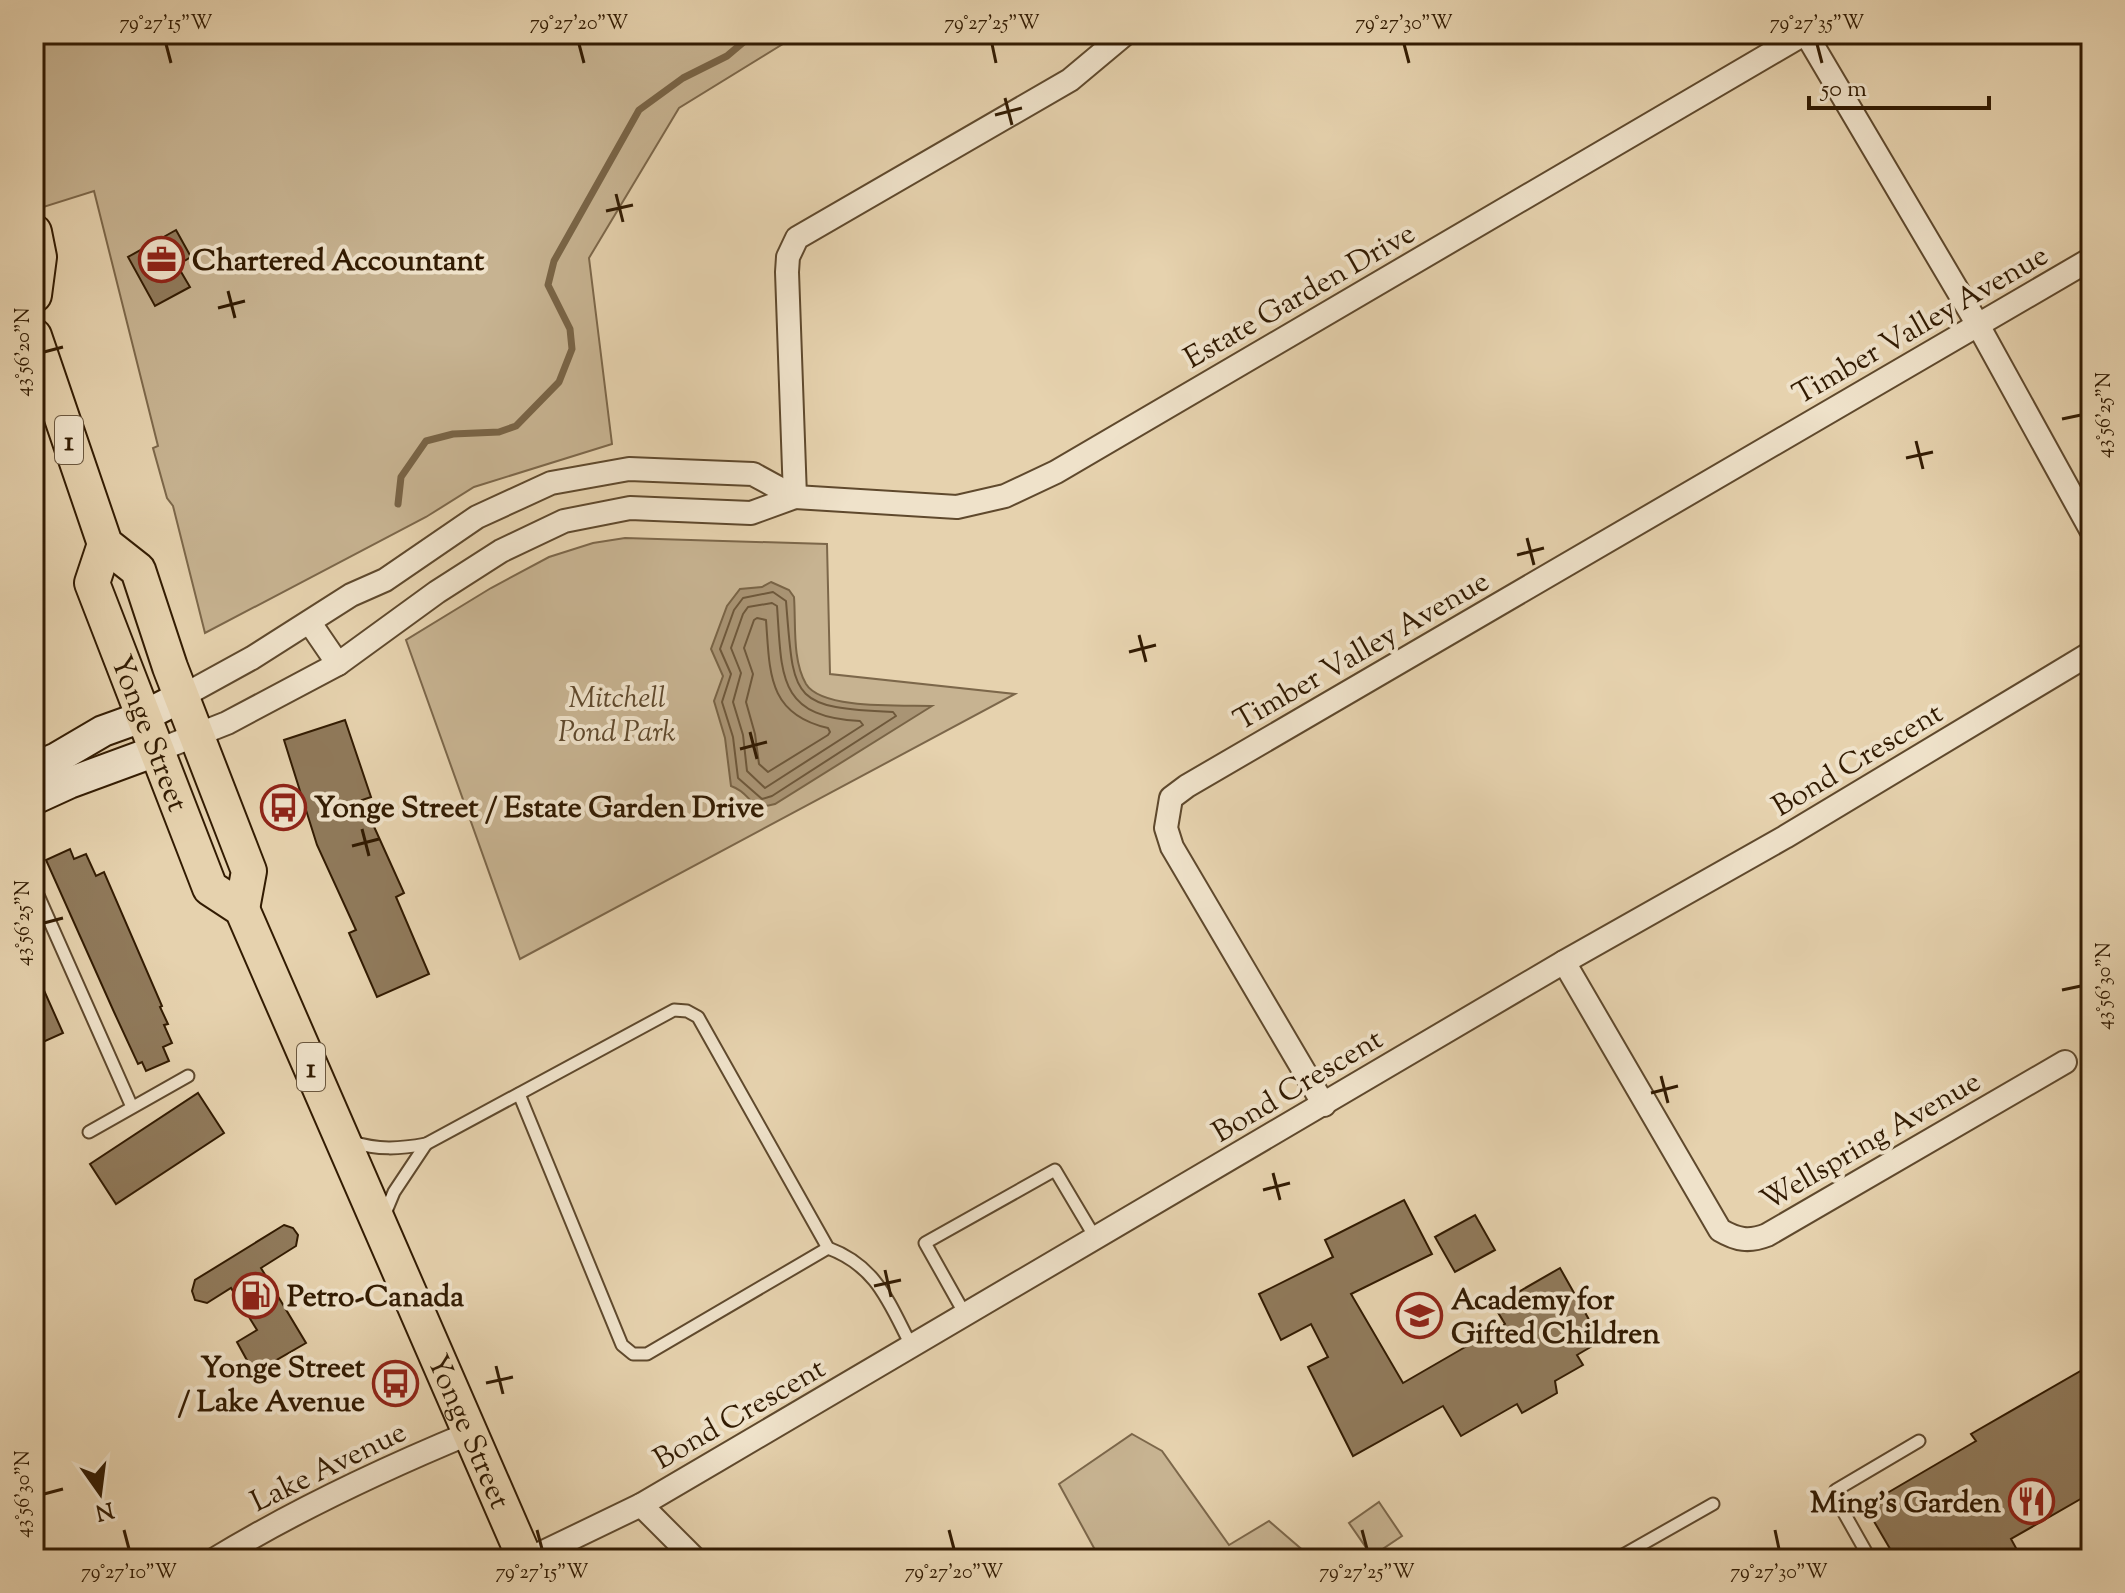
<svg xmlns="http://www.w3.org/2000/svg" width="2125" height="1593" font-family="'Sorts Mill Goudy',serif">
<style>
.green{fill:#c7b391;stroke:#7c674a;stroke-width:2}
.water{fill:#a99474;stroke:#796446;stroke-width:2}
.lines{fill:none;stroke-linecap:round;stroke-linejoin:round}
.shore{stroke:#6e583b;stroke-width:2}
.stream{stroke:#796446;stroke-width:7}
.building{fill:#907a5b;stroke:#321b02;stroke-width:2}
.lane-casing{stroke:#5f492d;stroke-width:15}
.street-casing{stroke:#5f492d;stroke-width:26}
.secondary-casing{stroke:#321b02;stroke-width:34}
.primary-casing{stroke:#321b02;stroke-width:38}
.lane{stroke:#efe2ca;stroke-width:11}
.street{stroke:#efe2ca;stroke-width:22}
.secondary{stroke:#efe2ca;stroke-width:30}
.primary{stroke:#e6d2ae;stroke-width:34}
.ticks{fill:none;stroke:#321b02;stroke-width:3}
.labels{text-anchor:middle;stroke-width:8;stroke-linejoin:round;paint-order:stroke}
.shield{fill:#efe2ca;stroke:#6b573e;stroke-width:2}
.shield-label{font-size:28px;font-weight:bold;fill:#321b02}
.poi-label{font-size:30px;font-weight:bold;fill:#321b02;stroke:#efe2ca;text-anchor:start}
.street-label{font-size:30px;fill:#321b02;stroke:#efe2ca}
.park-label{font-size:30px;font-style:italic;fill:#5f492d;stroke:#efe2ca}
.neatline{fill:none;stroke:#321b02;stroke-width:3}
.ticks-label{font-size:20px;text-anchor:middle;fill:#321b02}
</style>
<rect width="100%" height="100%" fill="#e6d2ae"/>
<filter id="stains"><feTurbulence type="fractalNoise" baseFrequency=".0025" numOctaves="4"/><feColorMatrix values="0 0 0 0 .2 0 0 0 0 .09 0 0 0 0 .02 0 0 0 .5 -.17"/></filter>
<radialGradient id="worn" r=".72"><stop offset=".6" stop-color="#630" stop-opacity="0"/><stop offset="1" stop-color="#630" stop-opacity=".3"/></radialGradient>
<!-- green -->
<g class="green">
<polygon points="34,34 799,34 679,108 589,258 612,444 474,487 426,517 205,633 173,506 167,498 153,448 158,446 94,191 34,210"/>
<polygon points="625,538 827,544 830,674 1015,694 520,959 406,640 491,588 549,557 593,543"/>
<polygon points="1132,1434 1162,1451 1229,1545 1269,1521 1313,1559 1100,1559 1059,1484"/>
<polygon points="1379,1502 1402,1536 1372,1556 1349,1523"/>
</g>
<!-- water -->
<path class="water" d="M771,582L789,590L794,597C796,624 792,660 806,684C822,710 903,705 932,706L775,804C747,812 754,794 731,786L725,738L714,701L723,676L711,649L727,606L740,589L762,587Z"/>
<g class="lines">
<!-- shore -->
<g class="shore">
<path d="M773,592L786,601C794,698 789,708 893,712L896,716L772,796L762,799L738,778L733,737L722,702L731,674L720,649L734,610L743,598Z"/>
<path d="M772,603L777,606C782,675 777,717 860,721L863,725L765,788L747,771L743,735L733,702L741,673L731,648L743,614L748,607Z"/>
<path d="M757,618L766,620C770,672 767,714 828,728L830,732L828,735L768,772L759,764L755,734L746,702L753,674L744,648L754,620Z"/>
</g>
<!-- stream -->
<polyline class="stream" points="398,504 401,477 426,441 453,434 499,432 516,426 559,382 572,349 570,329 548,285 554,261 639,110 683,78 727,56 753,34"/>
</g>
<!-- building -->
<g class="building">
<polygon points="176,230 191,257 177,265 190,287 155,306 128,257"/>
<polygon points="345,720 371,797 362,800 404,893 396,897 429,974 377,997 349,933 356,930 317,845 284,740"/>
<polygon points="70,849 74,859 86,854 96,876 104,872 162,1006 160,1007 168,1024 164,1025 172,1043 163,1047 169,1061 146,1071 142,1062 138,1064 114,1012 46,860"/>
<polygon points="34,968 63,1033 43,1042 34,1023"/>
<polygon points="198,1093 224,1133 116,1204 90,1164"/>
<polygon points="1404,1200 1432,1254 1351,1294 1403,1383 1505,1324 1494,1306 1560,1268 1601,1341 1577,1355 1583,1365 1555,1381 1557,1393 1522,1413 1517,1404 1461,1436 1443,1406 1353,1456 1308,1367 1328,1357 1311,1324 1281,1340 1259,1294 1333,1257 1325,1240"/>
<polygon points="1475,1215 1495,1250 1455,1272 1435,1237"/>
<polygon points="284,1225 293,1228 298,1235 296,1246 261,1268 306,1343 254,1373 237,1342 257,1330 231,1288 207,1303 195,1300 192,1291 195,1280"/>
<polygon points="2091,1365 2091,1493 2011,1539 2022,1559 1896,1559 1865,1506 1976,1441 1971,1434"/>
</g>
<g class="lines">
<defs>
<g id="lane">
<polyline points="34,886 132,1107"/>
<polyline points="519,1094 622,1345 633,1354 647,1354 828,1248"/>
<polyline points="89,1132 188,1076"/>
<path d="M352,1142C378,1150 399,1149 426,1144L674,1010L687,1011L698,1017L828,1248C877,1266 889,1303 912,1347"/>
<polyline points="384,1216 394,1192 426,1144"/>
<polyline points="966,1316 925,1243 1055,1170 1096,1239"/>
<polyline points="1616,1559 1713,1504"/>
<polyline points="1870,1559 1839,1504 1836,1490 1919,1441"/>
</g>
<g id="street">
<polyline points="1806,34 1978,325 2091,530"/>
<polyline points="795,497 787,272 788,257 797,238 1070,80 1125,34"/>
<polyline points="310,623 338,664"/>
<polyline points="181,697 252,658 351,595 385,580 477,517 551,483 629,469 753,474 795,497 957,507 1005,496 1056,472 1804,34"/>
<polyline points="156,751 227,723 338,664 437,592 501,551 564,521 630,508 751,513 795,497"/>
<path d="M1564,962L1720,1230C1737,1240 1749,1242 1767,1235L2065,1062"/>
<polyline points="1324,1105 1172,847 1166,828 1171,798 1187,786 2091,259"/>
<polyline points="641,1505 695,1559"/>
<path d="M215,1559C296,1510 383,1469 470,1433"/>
<polyline points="529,1559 641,1505 716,1461 1564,962 1785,837 2091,653"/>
</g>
<g id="secondary">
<polyline points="34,768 57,758 103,731 142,717 181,697"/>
<polyline points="34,799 69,783 156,751"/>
</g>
<g id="primary">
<polyline points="34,232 39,257 34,295"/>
<polyline points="34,336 105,544 138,570 170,667 249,871 242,909"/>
<path id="s1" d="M105,544L92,583L210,888L242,909L525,1559"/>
</g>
</defs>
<!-- lane casing -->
<use href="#lane" class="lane-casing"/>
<!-- street casing -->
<use href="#street" class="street-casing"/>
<!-- secondary casing -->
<use href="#secondary" class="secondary-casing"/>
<!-- primary casing -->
<use href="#primary" class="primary-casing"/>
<!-- lane -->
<use href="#lane" class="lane"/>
<!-- street -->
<use href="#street" class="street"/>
<!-- secondary -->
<use href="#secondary" class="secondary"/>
<!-- primary -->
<use href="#primary" class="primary"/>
</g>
<!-- ticks -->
<path class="ticks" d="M166,44L171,63M579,44L584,63M992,44L996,63M1404,44L1409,63M1817,44L1822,63M1005,98L1012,125M995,115L1022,108M616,194L623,222M606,211L633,205M228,291L235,318M218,308L245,301M44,352L63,347M2062,419L2081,415M1916,441L1923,469M1906,458L1933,452M1527,538L1534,565M1517,555L1544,548M1139,635L1146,662M1129,652L1156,645M750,732L757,759M740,749L767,742M362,829L369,856M352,846L379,839M44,923L63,918M2062,990L2081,986M1661,1076L1668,1103M1651,1093L1678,1086M1273,1173L1280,1200M1263,1190L1290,1183M885,1270L891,1297M874,1286L901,1280M496,1366L503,1394M486,1383L513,1377M44,1494L63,1489M124,1530L129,1549M537,1530L542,1549M949,1530L954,1549M1362,1530L1367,1549M1775,1530L1779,1549"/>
<!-- icons -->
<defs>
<symbol id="office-ring" viewBox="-11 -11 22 22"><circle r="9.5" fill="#efe2ca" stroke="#8f2418" stroke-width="1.5"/><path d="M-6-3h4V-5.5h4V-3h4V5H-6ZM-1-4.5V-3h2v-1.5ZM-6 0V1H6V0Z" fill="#8f2418"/></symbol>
<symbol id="bus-ring" viewBox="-11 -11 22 22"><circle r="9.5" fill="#efe2ca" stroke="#8f2418" stroke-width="1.5"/><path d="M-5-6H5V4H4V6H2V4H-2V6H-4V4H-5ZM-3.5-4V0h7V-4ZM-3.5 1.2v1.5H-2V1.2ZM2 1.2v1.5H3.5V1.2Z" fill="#8f2418"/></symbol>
<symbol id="fuel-ring" viewBox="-11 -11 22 22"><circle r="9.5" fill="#efe2ca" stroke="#8f2418" stroke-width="1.5"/><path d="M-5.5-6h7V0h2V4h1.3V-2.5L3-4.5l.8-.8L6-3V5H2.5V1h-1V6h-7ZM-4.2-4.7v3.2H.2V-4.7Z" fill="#8f2418"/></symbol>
<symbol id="school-ring" viewBox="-11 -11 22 22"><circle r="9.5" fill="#efe2ca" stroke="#8f2418" stroke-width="1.5"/><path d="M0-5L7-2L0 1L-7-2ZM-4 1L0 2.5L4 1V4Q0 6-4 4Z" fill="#8f2418"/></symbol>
<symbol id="restaurant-ring" viewBox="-11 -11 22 22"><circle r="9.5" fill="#efe2ca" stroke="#8f2418" stroke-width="1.5"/><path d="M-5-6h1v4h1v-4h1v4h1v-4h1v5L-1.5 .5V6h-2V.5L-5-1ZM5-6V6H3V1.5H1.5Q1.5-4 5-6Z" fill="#8f2418"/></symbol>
</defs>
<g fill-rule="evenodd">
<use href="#office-ring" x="136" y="234" width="51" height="51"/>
<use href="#bus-ring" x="258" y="782" width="51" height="51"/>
<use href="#fuel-ring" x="230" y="1270" width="51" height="51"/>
<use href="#school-ring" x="1394" y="1290" width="51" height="51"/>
<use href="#bus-ring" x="370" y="1358" width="51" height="51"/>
<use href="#restaurant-ring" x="2006" y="1476" width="51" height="51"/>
</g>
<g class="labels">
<!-- shield labels -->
<g class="shield">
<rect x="55" y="416" width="28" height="48" rx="6"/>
<rect x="297" y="1043" width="28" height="48" rx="6"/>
</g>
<g class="shield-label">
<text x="69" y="450">1</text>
<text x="311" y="1077">1</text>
</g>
<!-- poi labels -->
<g class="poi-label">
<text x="192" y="270">Chartered Accountant</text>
<text x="314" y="817">Yonge Street / Estate Garden Drive</text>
<text x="287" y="1306">Petro-Canada</text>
<text x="1451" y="1309">Academy for<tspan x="1451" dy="34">Gifted Children</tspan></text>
<text x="365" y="1377" text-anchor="end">Yonge Street<tspan x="365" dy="34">/ Lake Avenue</tspan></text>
<text x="2001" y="1512" text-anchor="end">Ming’s Garden</text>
</g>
<!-- street labels -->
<g class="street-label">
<text transform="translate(1299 295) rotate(-30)" y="10">Estate Garden Drive</text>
<text transform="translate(1920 324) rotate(-30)" y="10">Timber Valley Avenue</text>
<text transform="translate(1361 650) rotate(-30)" y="10">Timber Valley Avenue</text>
<text dy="10" stroke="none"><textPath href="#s1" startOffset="202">Yonge Street</textPath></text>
<text transform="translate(1857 759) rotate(-31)" y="10">Bond Crescent</text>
<text transform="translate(1297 1085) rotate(-31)" y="10">Bond Crescent</text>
<text transform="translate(1870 1140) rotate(-30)" y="10">Wellspring Avenue</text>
<text transform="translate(739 1413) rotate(-30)" y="10">Bond Crescent</text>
<text dy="10" stroke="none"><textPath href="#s1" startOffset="976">Yonge Street</textPath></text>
<text transform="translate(328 1466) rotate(-26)" y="10">Lake Avenue</text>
</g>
<!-- park labels -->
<g class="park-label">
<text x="617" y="707">Mitchell<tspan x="617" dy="34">Pond Park</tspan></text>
</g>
</g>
<!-- margin -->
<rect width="2125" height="1593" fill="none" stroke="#e6d2ae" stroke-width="88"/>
<!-- north arrow -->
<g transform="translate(100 1493) rotate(166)" stroke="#efe2ca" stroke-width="6" paint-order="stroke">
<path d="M0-6L14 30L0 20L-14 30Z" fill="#321b02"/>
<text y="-12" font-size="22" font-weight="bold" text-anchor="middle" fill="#321b02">N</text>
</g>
<!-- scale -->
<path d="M1809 96v12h180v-12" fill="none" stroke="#321b02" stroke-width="4"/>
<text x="1821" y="96" font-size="24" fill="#321b02" stroke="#efe2ca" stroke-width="6" paint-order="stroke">50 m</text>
<rect x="44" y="44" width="2037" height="1505" class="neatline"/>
<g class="ticks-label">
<text x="166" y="29">79°27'15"W</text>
<text x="579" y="29">79°27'20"W</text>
<text x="992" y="29">79°27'25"W</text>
<text x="1404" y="29">79°27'30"W</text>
<text x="1817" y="29">79°27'35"W</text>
<text transform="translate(22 352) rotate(-90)" y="7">43°56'20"N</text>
<text transform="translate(2103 415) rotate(-90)" y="7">43°56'25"N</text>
<text transform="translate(22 923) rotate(-90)" y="7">43°56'25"N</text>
<text transform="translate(2103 986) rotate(-90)" y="7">43°56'30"N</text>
<text transform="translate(22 1494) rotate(-90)" y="7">43°56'30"N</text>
<text x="129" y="1578">79°27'10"W</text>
<text x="542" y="1578">79°27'15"W</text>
<text x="954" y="1578">79°27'20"W</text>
<text x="1367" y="1578">79°27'25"W</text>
<text x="1779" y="1578">79°27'30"W</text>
</g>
<rect width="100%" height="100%" filter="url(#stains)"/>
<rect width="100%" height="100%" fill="url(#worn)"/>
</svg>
